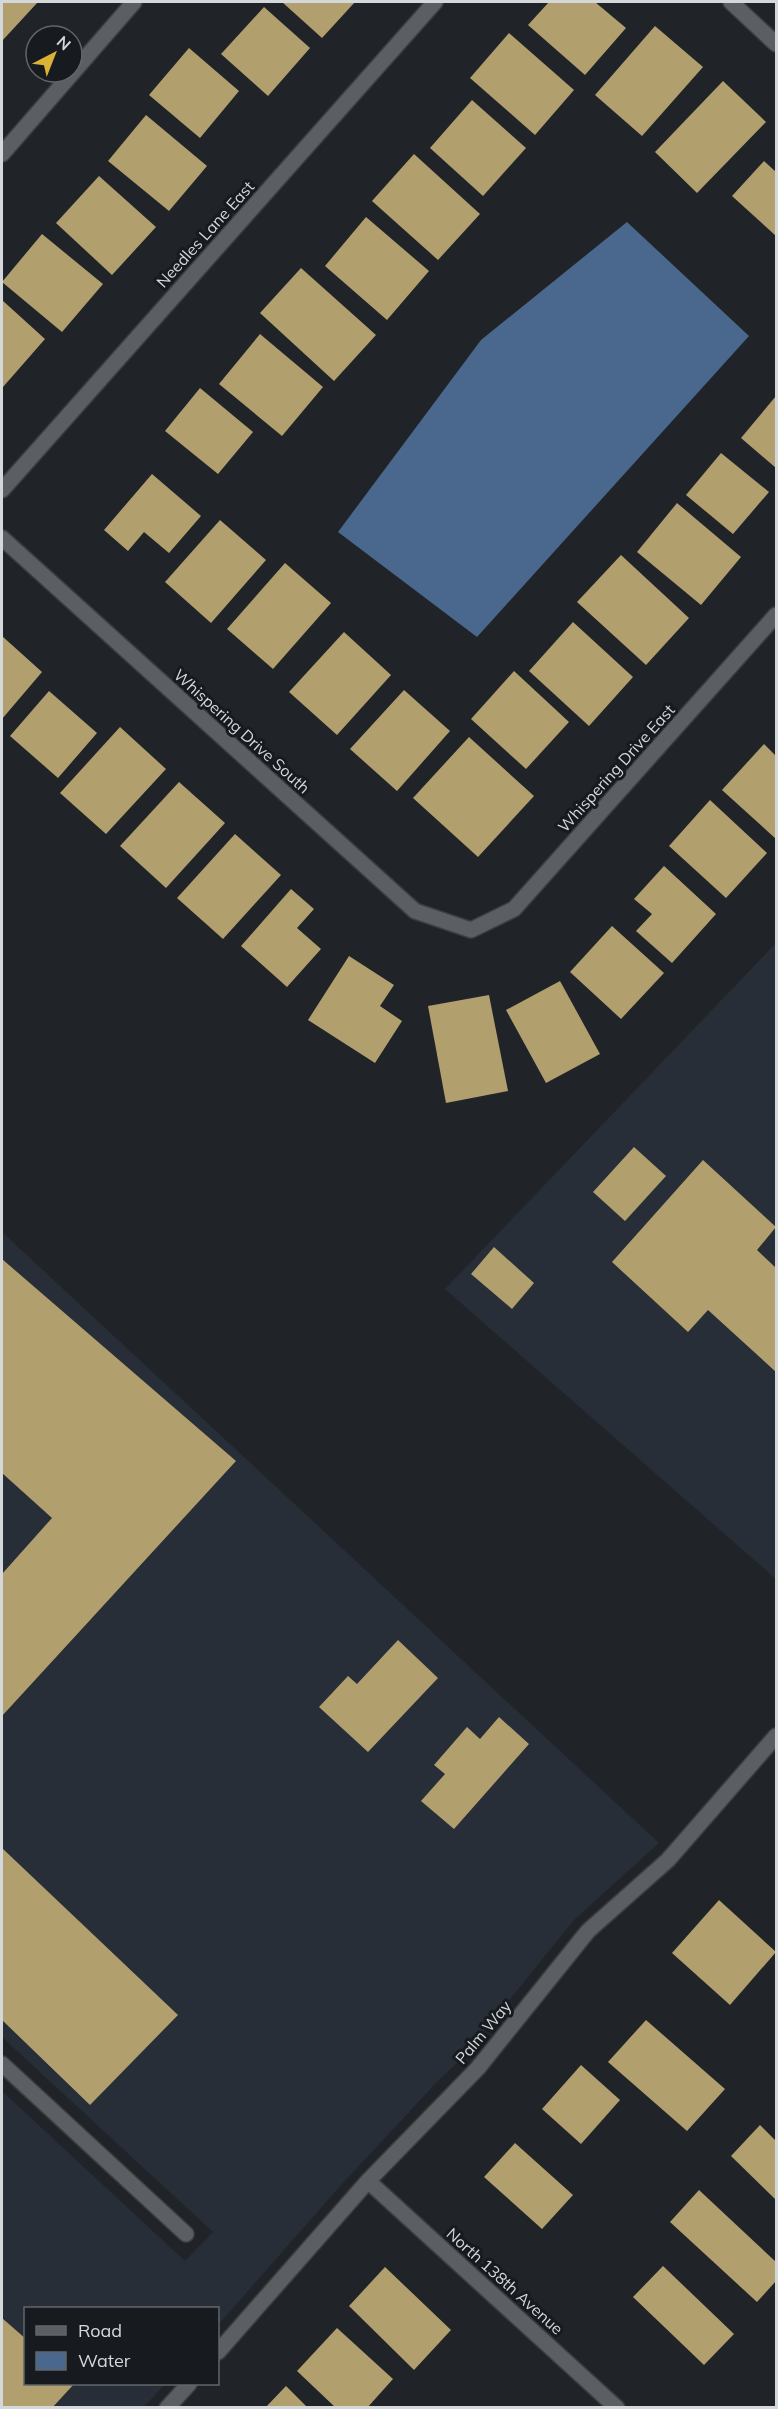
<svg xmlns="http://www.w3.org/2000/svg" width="778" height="2409" font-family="Mulish,sans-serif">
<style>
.built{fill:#282e37}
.water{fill:#4a688d}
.building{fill:#b19f6e}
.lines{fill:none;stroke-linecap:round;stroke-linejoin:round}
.minor-casing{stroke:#3b3e41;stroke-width:18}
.minor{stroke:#5b5f63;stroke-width:15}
.labels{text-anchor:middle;stroke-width:6;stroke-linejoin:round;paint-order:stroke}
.street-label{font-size:16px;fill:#d5d8da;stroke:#171a1e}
</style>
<rect width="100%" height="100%" fill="#202428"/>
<!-- built -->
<g class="built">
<polygon points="776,943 776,1579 445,1289"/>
<polygon points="2,1232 659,1843 574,1920 464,2056 435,2084 342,2184 218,2325 218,2308 26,2308 26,2384 165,2384 144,2407 2,2407 2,2091 185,2261 213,2232 2,2037"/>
</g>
<!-- water -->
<polygon class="water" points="627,222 749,336 477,637 338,532 481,340"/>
<!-- building -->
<g class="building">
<polygon points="2,2 38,2 2,41"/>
<polygon points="282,2 355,2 322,38"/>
<polygon points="549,2 595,2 626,28 585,75 528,25"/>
<polygon points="264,7 310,48 268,96 221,54"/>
<polygon points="655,26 703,67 642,136 595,95"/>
<polygon points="509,33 574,90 535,135 470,78"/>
<polygon points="189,48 239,91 200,138 149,95"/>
<polygon points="723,81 766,122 697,193 655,152"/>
<polygon points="472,100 526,148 483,196 430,148"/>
<polygon points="146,115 207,166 169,211 108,161"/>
<polygon points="414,154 480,214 438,260 372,201"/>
<polygon points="764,161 776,172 776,236 732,196"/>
<polygon points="99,176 156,227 112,275 56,223"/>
<polygon points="366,217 429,271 387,320 325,266"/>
<polygon points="42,234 103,284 62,332 2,282"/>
<polygon points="301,268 376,335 334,381 260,313"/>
<polygon points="2,300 45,339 3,387 2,385"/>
<polygon points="260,334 323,387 282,436 219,384"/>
<polygon points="200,388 253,432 218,474 165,431"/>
<polygon points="776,396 776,468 741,438"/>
<polygon points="721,453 769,492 733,534 686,495"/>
<polygon points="152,474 201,516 169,553 144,532 128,551 104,530"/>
<polygon points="677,503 741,557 701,605 637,552"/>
<polygon points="220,520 266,560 211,623 165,582"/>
<polygon points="621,555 689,618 646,665 577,602"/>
<polygon points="285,563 331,603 273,669 227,629"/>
<polygon points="573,622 633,677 589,726 529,671"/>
<polygon points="344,632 391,675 337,735 289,692"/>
<polygon points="2,636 42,672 2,719"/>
<polygon points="514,671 569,722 526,769 471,719"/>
<polygon points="404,690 450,731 397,791 350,749"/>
<polygon points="49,691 97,733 58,778 10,736"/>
<polygon points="120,727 166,769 106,834 60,793"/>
<polygon points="469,737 534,796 478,857 413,798"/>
<polygon points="764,744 776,756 776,839 722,790"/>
<polygon points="179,782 225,823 166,888 120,846"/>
<polygon points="710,800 767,853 726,898 669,846"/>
<polygon points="235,834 281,875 223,939 177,898"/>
<polygon points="664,866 716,914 672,963 636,931 652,914 634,899"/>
<polygon points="291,889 314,909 297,928 321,949 287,987 241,946"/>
<polygon points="612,926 664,973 621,1019 570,972"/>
<polygon points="349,956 394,985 380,1006 402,1021 375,1063 308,1020"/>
<polygon points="560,981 600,1054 546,1083 506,1010"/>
<polygon points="489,995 508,1091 446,1103 428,1006"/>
<polygon points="634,1147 666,1176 625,1221 593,1192"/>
<polygon points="703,1160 776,1227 757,1250 776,1268 776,1372 708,1310 688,1332 612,1262"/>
<polygon points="494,1247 534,1283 512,1309 471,1274"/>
<polygon points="2,1259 236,1461 2,1716 2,1574 52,1518 2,1473"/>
<polygon points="398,1640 438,1678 368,1752 319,1707 348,1676 357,1684"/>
<polygon points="499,1717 529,1744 454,1829 421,1801 445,1774 434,1765 467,1727 480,1739"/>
<polygon points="2,1848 178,2015 90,2105 2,2020"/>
<polygon points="719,1900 776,1952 730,2005 672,1953"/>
<polygon points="646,2020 725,2089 687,2131 608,2062"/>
<polygon points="581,2065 620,2100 581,2144 542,2109"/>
<polygon points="760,2125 776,2141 776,2200 731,2156"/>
<polygon points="515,2143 573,2195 542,2229 484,2177"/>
<polygon points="699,2190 776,2262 776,2281 757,2302 670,2222"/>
<polygon points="663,2266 734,2334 704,2365 633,2297"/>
<polygon points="385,2267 451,2330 414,2370 349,2306"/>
<polygon points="2,2318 26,2339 26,2384 74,2384 52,2408 2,2408"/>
<polygon points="337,2328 393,2379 367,2408 336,2408 297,2371"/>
<polygon points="286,2386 308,2408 265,2408"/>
</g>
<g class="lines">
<defs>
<g id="minor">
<polyline points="731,2 776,44"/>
<polyline points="2,154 134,2"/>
<polyline points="2,490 435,2"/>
<polyline points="2,538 415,911 471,930 514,909 776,615"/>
<polyline points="2,2064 186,2234"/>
<polyline points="368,2181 617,2408"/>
<polyline points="218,2352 368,2181 478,2068 588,1931 668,1860 776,1736"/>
<polyline points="167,2408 189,2384"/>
</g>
</defs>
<!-- minor casing -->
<use href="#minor" class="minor-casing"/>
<!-- minor -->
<use href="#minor" class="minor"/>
</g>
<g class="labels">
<!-- street labels -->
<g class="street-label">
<text transform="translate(205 234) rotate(-48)" y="6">Needles Lane East</text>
<text transform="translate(242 731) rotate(42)" y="6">Whispering Drive South</text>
<text transform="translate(616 768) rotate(-48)" y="6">Whispering Drive East</text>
<text transform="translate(483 2032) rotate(-50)" y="6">Palm Way</text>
<text transform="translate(505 2281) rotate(42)" y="6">North 138th Avenue</text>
</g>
</g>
<!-- border -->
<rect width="778" height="2409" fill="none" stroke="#d5d8da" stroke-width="6"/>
<!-- legend -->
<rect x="24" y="2307" width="195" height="78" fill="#171a1e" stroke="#636669" stroke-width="1.5"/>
<rect x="36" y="2326" width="30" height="9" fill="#5b5f63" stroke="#636669" stroke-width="1.5"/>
<text x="78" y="2337" font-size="18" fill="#d5d8da">Road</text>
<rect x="36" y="2352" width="30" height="18" fill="#4a688d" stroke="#636669" stroke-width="1.5"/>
<text x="78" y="2367" font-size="18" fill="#d5d8da">Water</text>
<!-- north arrow -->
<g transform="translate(54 54) rotate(42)"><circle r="28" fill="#171a1e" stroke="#636669" stroke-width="1.5"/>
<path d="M0-4.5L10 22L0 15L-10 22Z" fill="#dbb233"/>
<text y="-9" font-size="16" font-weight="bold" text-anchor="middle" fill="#d5d8da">N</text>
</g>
</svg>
